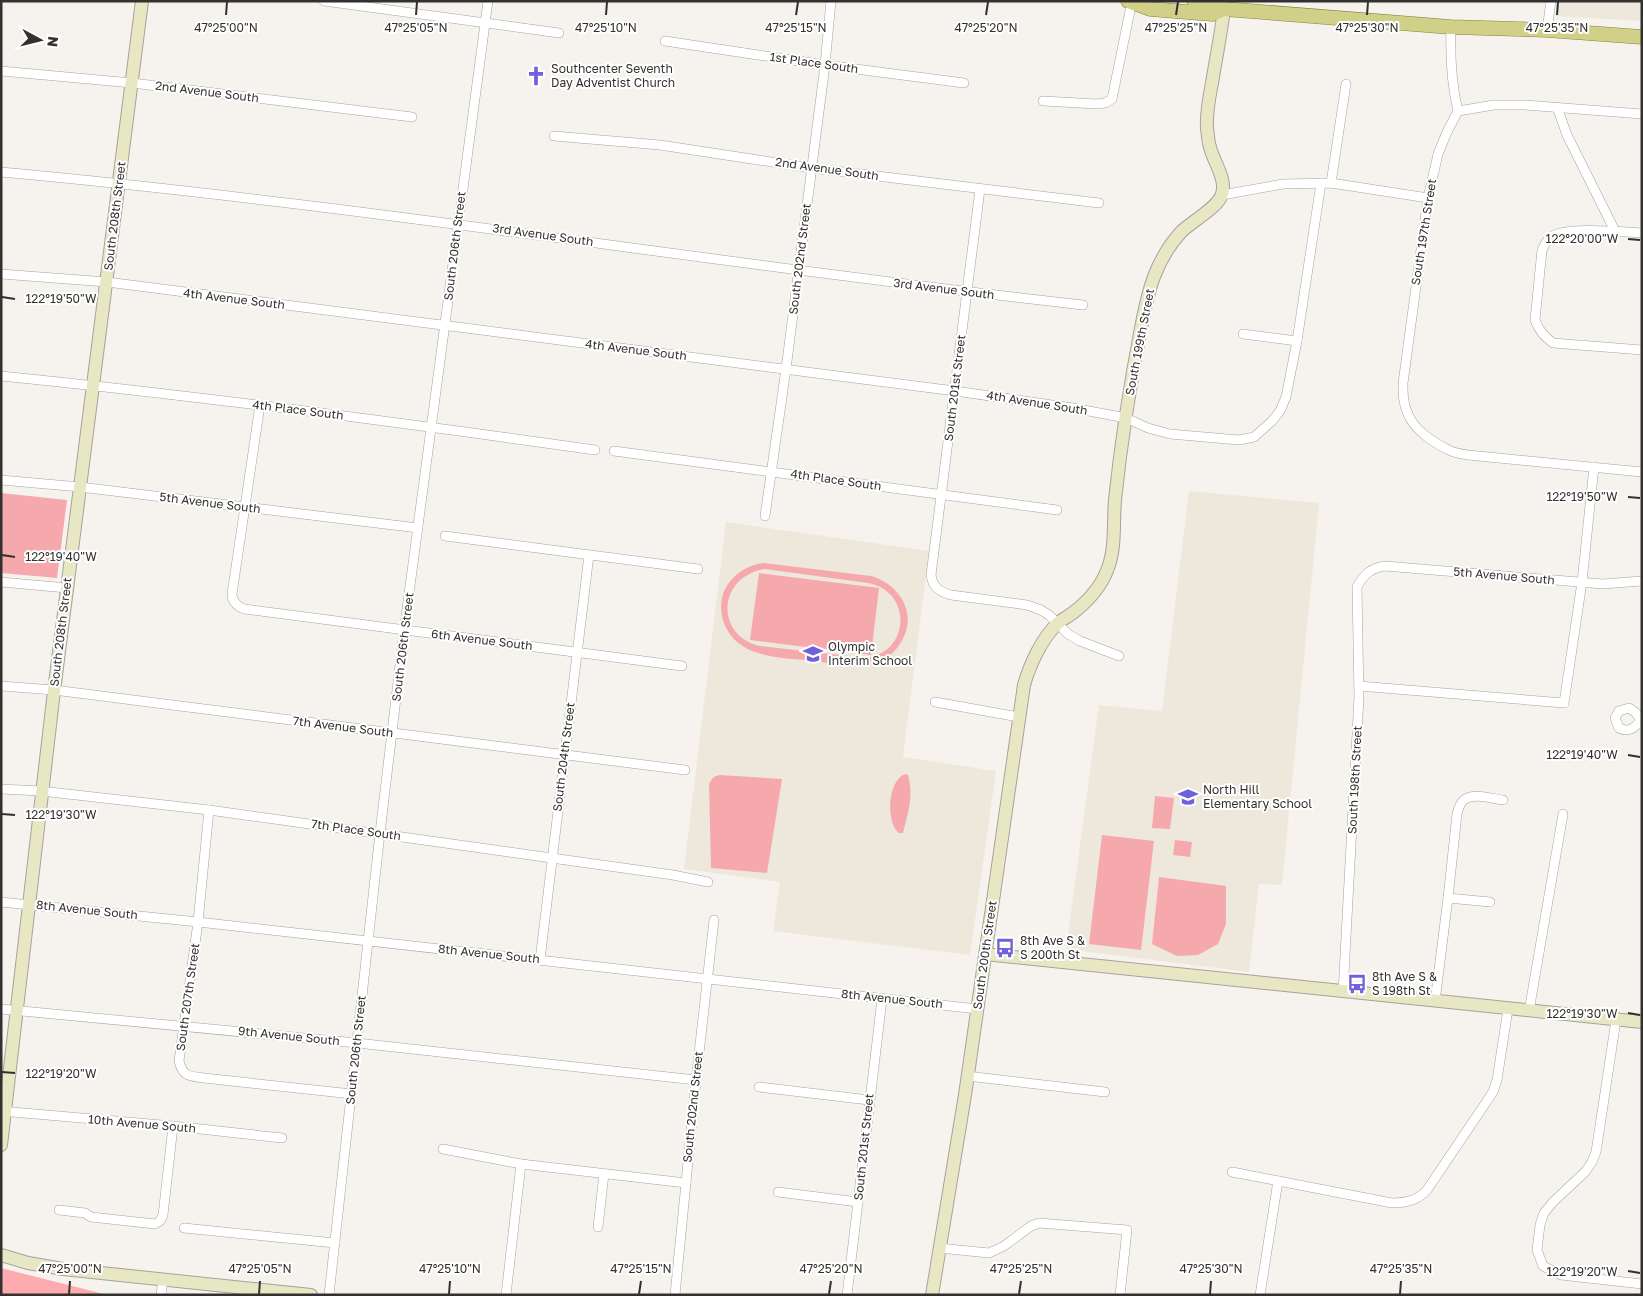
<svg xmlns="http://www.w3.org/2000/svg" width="1643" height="1296" font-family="'Golos Text',sans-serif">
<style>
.built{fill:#eee7db}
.green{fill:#f5a9ac;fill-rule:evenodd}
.forest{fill:#fdabae}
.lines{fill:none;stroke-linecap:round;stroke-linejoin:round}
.street-casing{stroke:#a5a39e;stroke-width:10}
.secondary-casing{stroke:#a5a39e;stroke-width:14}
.primary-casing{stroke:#848437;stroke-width:15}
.street{stroke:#fff;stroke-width:9}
.secondary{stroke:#e7e7c4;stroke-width:12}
.primary{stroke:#d0d089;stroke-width:14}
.ticks{fill:none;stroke:#32312f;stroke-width:2}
.labels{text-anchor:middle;stroke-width:4;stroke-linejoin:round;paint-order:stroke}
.street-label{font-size:12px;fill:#32312f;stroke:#fff}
.poi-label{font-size:12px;fill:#32312f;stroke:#fff;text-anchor:start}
.ticks-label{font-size:12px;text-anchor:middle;fill:#32312f;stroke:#fff;stroke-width:4;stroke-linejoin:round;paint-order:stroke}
</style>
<rect width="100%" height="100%" fill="#f6f3ee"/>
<!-- built -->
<g class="built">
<polygon points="1558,1 1642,1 1642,21 1556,16"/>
<polygon points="1189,491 1319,503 1282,885 1259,884 1249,972 1066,949 1099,705 1162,711"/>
<polygon points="726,522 929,551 903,757 996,771 970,955 773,931 780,882 684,869"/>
</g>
<!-- green -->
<g class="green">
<polygon points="1,493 67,500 57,578 1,573"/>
<path d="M764,563L871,576C894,582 914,606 906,631C901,647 889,660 873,664C855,670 834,664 816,661C783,657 738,660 724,623C720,612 720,600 725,589C733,574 747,565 764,563ZM765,569L868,583C912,591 911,651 867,658L760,646C713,635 719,575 765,569Z"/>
<polygon points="759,573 879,588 871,655 750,640"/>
<path d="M905,774L908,775C914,795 908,813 903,833H899C886,823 887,781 905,774Z"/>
<path d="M720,775L782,779L767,873L711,868L709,784C712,778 714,776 720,775Z"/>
<polygon points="1155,796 1174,798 1170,829 1152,828"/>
<polygon points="1102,835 1154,841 1141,950 1089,944"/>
<polygon points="1175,840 1192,842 1190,857 1173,855"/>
<polygon points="1159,877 1226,886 1226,924 1218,944 1198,955 1177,956 1152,944"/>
</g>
<!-- forest -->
<polygon class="forest" points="1,1268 108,1295 1,1295"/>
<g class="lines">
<defs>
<g id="street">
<polyline points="324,1 559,33"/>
<path d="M1451,27C1450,57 1451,82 1458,111L1447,132L1438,154L1428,198L1403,383C1403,393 1403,404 1408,414C1414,430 1434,443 1449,450C1454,453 1461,454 1468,455L1642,472"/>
<polyline points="1547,30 1551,1"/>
<polyline points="665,41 825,65 964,83"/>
<polyline points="1,71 132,83 412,117"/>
<polyline points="1043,101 1097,104 1105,103 1112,99 1132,1"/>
<polyline points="1557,107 1567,135 1615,231"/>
<polyline points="1458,111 1494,105 1525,105 1642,114"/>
<polyline points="554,136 660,145 811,168 1099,203"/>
<path d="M1,172C363,205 722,265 1083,305"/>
<polyline points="1331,183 1346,84"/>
<path d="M980,189L931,575C933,588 939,591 951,595L1027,605L1041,610L1049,615L1068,634L1080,641L1119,656"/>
<polyline points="1222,195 1283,184 1331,183 1428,198"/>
<path d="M1642,233C1623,232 1565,226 1551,237C1546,240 1545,245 1542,250L1535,320C1539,331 1544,336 1553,343L1642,350"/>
<polyline points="1,274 107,282 955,391 1073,408 1126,418 1148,428 1170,434 1239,440 1254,437 1272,421 1280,411 1286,397 1297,341 1321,183"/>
<polyline points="1243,334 1297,341"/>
<path d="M1,376C200,396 397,422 595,450"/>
<path d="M260,405L232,594C232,602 237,606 244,609L682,666"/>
<polyline points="614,451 1057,510"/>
<polyline points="1,480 80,487 418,528"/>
<polyline points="765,516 786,369 825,65 831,1"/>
<polyline points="445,536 698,569"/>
<polyline points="1,582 67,588"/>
<polyline points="1,686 54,690 685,770"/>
<polyline points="1359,686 1564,703 1582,582 1594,467"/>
<polyline points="935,702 1019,717"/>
<path d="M1641,721C1634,728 1629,733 1619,728L1615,718L1619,711L1629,708L1635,712L1642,721"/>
<polyline points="1,789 41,791 209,810 673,875 708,882"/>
<path d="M209,810L198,922L179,1061C183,1077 189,1076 204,1078L352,1094"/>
<polyline points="1448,898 1490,902"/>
<polyline points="1,902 198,922 977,1009"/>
<polyline points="540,960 589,555"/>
<path d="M1343,992L1359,697L1357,587C1364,574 1371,568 1385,566L1603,584L1642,581"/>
<path d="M1435,1001L1448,898L1457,814C1458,810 1460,803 1464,800C1473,792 1493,799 1503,800"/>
<polyline points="1,1009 357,1043 696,1080"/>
<polyline points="1529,1011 1563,814"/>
<polyline points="1616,1020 1596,1152 1592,1162 1585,1172 1553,1202 1544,1213 1540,1225 1537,1250 1543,1266 1561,1275 1642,1284"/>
<polyline points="967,1076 1105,1092"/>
<polyline points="759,1087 869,1100"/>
<polyline points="1,1111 173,1126 282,1138"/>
<polyline points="443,1149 521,1164 686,1183"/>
<path d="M1232,1172L1392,1203C1407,1203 1418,1200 1427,1190L1493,1092L1497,1080L1508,1009"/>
<polyline points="778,1192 858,1202"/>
<polyline points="59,1210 85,1213 91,1217 155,1224 160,1221 163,1215 173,1126"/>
<polyline points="598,1227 604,1174"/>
<polyline points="184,1228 335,1243"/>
<polyline points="939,1248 989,1253 1004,1246 1031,1226 1039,1223 1127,1230 1120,1295"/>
<polyline points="161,1295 163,1279"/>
<polyline points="329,1295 380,833 404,631 488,1"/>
<polyline points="506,1295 521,1164"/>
<polyline points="675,1295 696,1080 714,920"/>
<polyline points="847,1295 882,999"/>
<polyline points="1260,1295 1278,1181"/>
</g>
<g id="secondary">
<polyline points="985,954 1642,1022"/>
<path d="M1,1145C20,994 35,842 54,691C82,461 114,231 142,1"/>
<polyline points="1,1255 28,1263 63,1269 311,1295"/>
<path d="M932,1295L965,1095L1024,685C1030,664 1042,638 1058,623C1063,619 1069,616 1074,612C1088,601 1102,585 1108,568C1116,547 1113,522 1115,500C1121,443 1130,385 1141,328C1148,291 1155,261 1181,232C1192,221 1218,208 1222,194C1227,179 1213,161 1210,147C1208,141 1208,135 1207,128C1206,113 1209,98 1212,83C1216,58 1221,34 1224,9"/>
</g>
<g id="primary">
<polyline points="1128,1 1150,9 1212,14 1224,9"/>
<polyline points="1194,1 1213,3 1224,9 1451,27 1547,30 1642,37"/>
</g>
</defs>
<!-- street casing -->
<use href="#street" class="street-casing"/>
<!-- secondary casing -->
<use href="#secondary" class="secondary-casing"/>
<!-- primary casing -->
<use href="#primary" class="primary-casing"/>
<!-- street -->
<use href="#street" class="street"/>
<!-- secondary -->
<use href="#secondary" class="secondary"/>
<!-- primary -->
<use href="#primary" class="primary"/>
</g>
<!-- ticks -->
<path class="ticks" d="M226,15L227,2M416,15L417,2M606,15L607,2M796,15L798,2M986,15L988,2M1176,15L1178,2M1367,15L1368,2M1557,15L1558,2M1628,239L1640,240M2,297L15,299M1628,497L1640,498M2,555L15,557M1628,755L1640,757M2,814L15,815M1628,1013L1640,1015M2,1072L15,1073M1628,1271L1640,1273M69,1294L70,1281M259,1294L260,1281M449,1294L450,1281M639,1294L641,1281M829,1294L831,1281M1019,1294L1021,1281M1210,1294L1211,1281M1400,1294L1401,1281"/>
<!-- icons -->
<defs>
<symbol id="church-bare" viewBox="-9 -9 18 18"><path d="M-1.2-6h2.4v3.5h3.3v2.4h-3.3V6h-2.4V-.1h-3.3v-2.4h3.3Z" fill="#6f61db" stroke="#fff" stroke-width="2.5" paint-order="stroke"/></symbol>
<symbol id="school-bare" viewBox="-9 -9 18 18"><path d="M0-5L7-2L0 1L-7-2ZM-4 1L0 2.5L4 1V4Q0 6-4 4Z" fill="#6f61db" stroke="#fff" stroke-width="2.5" paint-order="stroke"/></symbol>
<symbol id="bus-bare" viewBox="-9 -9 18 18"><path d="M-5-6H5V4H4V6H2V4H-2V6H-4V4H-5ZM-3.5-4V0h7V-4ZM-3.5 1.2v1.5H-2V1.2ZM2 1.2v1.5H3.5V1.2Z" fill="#6f61db" stroke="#fff" stroke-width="2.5" paint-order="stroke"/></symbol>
</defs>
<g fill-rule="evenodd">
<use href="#church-bare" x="522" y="62" width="28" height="28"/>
<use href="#school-bare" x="799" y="640" width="28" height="28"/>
<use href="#school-bare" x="1174" y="783" width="28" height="28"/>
<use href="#bus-bare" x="991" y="934" width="28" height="28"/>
<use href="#bus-bare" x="1343" y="970" width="28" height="28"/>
</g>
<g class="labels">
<!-- street labels -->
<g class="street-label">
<text transform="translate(814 63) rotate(8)" y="4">1st Place South</text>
<text transform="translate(207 92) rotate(7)" y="4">2nd Avenue South</text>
<text transform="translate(827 169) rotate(8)" y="4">2nd Avenue South</text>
<text transform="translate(115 216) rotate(-83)" y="4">South 208th Street</text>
<text transform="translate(1424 232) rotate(-81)" y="4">South 197th Street</text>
<text transform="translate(543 235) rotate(8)" y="4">3rd Avenue South</text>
<text transform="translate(455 246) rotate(-83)" y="4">South 206th Street</text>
<text transform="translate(800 259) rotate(-83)" y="4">South 202nd Street</text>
<text transform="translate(944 289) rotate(7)" y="4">3rd Avenue South</text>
<text transform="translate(234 299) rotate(7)" y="4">4th Avenue South</text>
<text transform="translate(1140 342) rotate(-79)" y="4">South 199th Street</text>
<text transform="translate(636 350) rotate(7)" y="4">4th Avenue South</text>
<text transform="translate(955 388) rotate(-83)" y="4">South 201st Street</text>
<text transform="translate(1037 403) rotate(9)" y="4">4th Avenue South</text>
<text transform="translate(298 410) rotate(7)" y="4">4th Place South</text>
<text transform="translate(836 480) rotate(8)" y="4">4th Place South</text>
<text transform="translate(210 503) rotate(7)" y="4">5th Avenue South</text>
<text transform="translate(1504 576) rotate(5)" y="4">5th Avenue South</text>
<text transform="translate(61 632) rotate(-83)" y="4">South 208th Street</text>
<text transform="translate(482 640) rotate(7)" y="4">6th Avenue South</text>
<text transform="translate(403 647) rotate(-83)" y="4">South 206th Street</text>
<text transform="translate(343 727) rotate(7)" y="4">7th Avenue South</text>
<text transform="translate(564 757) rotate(-83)" y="4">South 204th Street</text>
<text transform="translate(1355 780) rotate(-87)" y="4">South 198th Street</text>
<text transform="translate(356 830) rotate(8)" y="4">7th Place South</text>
<text transform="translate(87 910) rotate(6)" y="4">8th Avenue South</text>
<text transform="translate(489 954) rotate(6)" y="4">8th Avenue South</text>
<text transform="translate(985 955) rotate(-82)" y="4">South 200th Street</text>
<text transform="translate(188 997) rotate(-82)" y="4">South 207th Street</text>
<text transform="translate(892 999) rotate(6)" y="4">8th Avenue South</text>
<text transform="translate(289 1036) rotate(6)" y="4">9th Avenue South</text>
<text transform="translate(356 1050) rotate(-84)" y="4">South 206th Street</text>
<text transform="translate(693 1107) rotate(-84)" y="4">South 202nd Street</text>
<text transform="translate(142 1124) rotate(5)" y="4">10th Avenue South</text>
<text transform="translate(864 1147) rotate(-84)" y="4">South 201st Street</text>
</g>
<!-- poi labels -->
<g class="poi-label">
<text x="551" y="73">Southcenter Seventh<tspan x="551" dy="14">Day Adventist Church</tspan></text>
<text x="828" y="651">Olympic<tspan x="828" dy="14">Interim School</tspan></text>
<text x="1203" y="794">North Hill<tspan x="1203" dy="14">Elementary School</tspan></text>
<text x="1020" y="945">8th Ave S &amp;<tspan x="1020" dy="14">S 200th St</tspan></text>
<text x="1372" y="981">8th Ave S &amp;<tspan x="1372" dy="14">S 198th St</tspan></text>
</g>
</g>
<g class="ticks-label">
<text x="226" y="32">47°25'00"N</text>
<text x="416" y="32">47°25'05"N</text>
<text x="606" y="32">47°25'10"N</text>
<text x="796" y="32">47°25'15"N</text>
<text x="986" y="32">47°25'20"N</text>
<text x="1176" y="32">47°25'25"N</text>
<text x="1367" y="32">47°25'30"N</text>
<text x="1557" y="32">47°25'35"N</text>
<text x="1582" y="243">122°20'00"W</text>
<text x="61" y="303">122°19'50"W</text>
<text x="1582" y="501">122°19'50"W</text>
<text x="61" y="561">122°19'40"W</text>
<text x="1582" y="759">122°19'40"W</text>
<text x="61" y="819">122°19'30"W</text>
<text x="1582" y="1018">122°19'30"W</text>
<text x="61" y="1078">122°19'20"W</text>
<text x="70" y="1273">47°25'00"N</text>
<text x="260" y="1273">47°25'05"N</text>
<text x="450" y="1273">47°25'10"N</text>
<text x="641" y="1273">47°25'15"N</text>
<text x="831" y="1273">47°25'20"N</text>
<text x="1021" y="1273">47°25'25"N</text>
<text x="1211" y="1273">47°25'30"N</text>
<text x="1401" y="1273">47°25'35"N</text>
<text x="1582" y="1276">122°19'20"W</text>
</g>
<!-- border -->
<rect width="1643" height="1296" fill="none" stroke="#32312f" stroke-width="5"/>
<!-- north arrow -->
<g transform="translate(40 40) rotate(97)" stroke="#ffffff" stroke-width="4" paint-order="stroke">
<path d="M0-4L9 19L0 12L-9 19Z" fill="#32312f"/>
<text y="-8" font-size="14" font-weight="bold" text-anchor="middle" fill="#32312f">N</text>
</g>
</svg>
